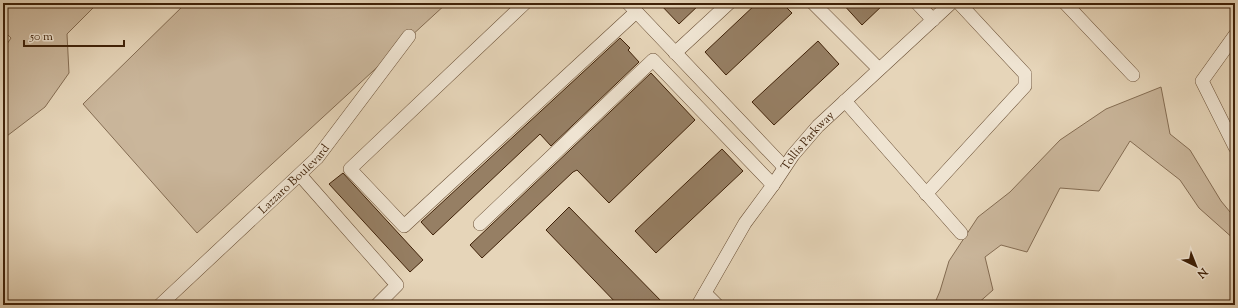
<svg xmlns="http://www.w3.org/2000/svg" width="1238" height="308" font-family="'Sorts Mill Goudy',serif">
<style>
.green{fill:#cab69b;stroke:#846c52}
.building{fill:#967f64;stroke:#3f2108}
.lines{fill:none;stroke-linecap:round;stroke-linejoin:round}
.minor-casing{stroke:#694e34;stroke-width:14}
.minor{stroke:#efe4d2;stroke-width:13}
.labels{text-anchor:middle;stroke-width:4;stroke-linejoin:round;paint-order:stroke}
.street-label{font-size:12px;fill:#3f2108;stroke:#efe4d2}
</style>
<rect width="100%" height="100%" fill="#e6d5b9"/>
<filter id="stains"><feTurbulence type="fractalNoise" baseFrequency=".005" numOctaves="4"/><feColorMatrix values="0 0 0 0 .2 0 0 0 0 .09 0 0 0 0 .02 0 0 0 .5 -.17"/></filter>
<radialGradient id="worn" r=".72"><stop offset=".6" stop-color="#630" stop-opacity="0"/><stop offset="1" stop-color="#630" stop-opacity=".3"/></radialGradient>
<!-- green -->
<g class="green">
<polygon points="3,3 98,3 67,34 69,73 45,107 3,139 3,50 11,38 3,30"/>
<polygon points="186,3 447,3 197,233 83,104"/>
<polygon points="1161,87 1170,134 1190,150 1221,201 1235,218 1235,240 1199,208 1180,180 1130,141 1099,191 1060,188 1027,252 1001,245 985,257 993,290 976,305 934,305 940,291 949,261 978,217 1010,192 1060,140 1106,109"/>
</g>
<!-- building -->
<g class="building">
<polygon points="659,3 701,3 679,24"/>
<polygon points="757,3 782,3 792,13 726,75 705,52"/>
<polygon points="842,3 885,3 862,25"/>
<polygon points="620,38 630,48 628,50 639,62 551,146 540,134 433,235 421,222"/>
<polygon points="818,41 839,64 774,125 752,102"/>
<polygon points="651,73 695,120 609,203 577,170 573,172 482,258 470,245"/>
<polygon points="722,149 743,171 656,253 635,231"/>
<polygon points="343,173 423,260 410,272 329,184"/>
<polygon points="569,207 665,305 618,305 546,230"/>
</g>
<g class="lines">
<defs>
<g id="minor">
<polyline points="525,3 350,169 404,226 636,12"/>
<polyline points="628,3 784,167"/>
<polyline points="813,3 879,69"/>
<polyline points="917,3 933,20"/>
<polyline points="1065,3 1133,75"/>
<polyline points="1235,35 1202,81 1235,147"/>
<polyline points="675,53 729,3"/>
<polyline points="845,101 961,233"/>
<polyline points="300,175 397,285 377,305"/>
<polyline points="926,194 1025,86 1025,74 959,3"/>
<polyline points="480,224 653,60 773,185"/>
<polyline points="705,293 717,305"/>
<path id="s1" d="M160,305L317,158L409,36"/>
<path id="s2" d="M698,305L745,223L773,185L793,155L818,126L951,3"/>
</g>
</defs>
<!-- minor casing -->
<use href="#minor" class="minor-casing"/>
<!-- minor -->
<use href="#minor" class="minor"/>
</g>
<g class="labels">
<!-- street labels -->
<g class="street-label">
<text dy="4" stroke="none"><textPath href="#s2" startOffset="198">Tollis Parkway</textPath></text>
<text dy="4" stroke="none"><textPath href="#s1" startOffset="184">Lazzaro Boulevard</textPath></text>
</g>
</g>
<!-- margin -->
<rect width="1238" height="308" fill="none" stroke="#e6d5b9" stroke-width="16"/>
<rect x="4" y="4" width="1230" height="300" fill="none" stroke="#3f2108" stroke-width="2"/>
<rect x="8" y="8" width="1222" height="292" fill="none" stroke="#3f2108"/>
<!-- north arrow -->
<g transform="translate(1196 266) rotate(137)" stroke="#efe4d2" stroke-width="3" paint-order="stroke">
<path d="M0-3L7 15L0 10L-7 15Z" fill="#3f2108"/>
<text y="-6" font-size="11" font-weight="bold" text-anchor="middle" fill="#3f2108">N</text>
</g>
<!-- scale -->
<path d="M24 40v6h100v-6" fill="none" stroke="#3f2108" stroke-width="2"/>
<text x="30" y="40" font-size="12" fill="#3f2108" stroke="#efe4d2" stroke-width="3" paint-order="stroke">50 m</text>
<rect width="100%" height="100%" filter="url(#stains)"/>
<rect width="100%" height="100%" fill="url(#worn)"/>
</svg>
